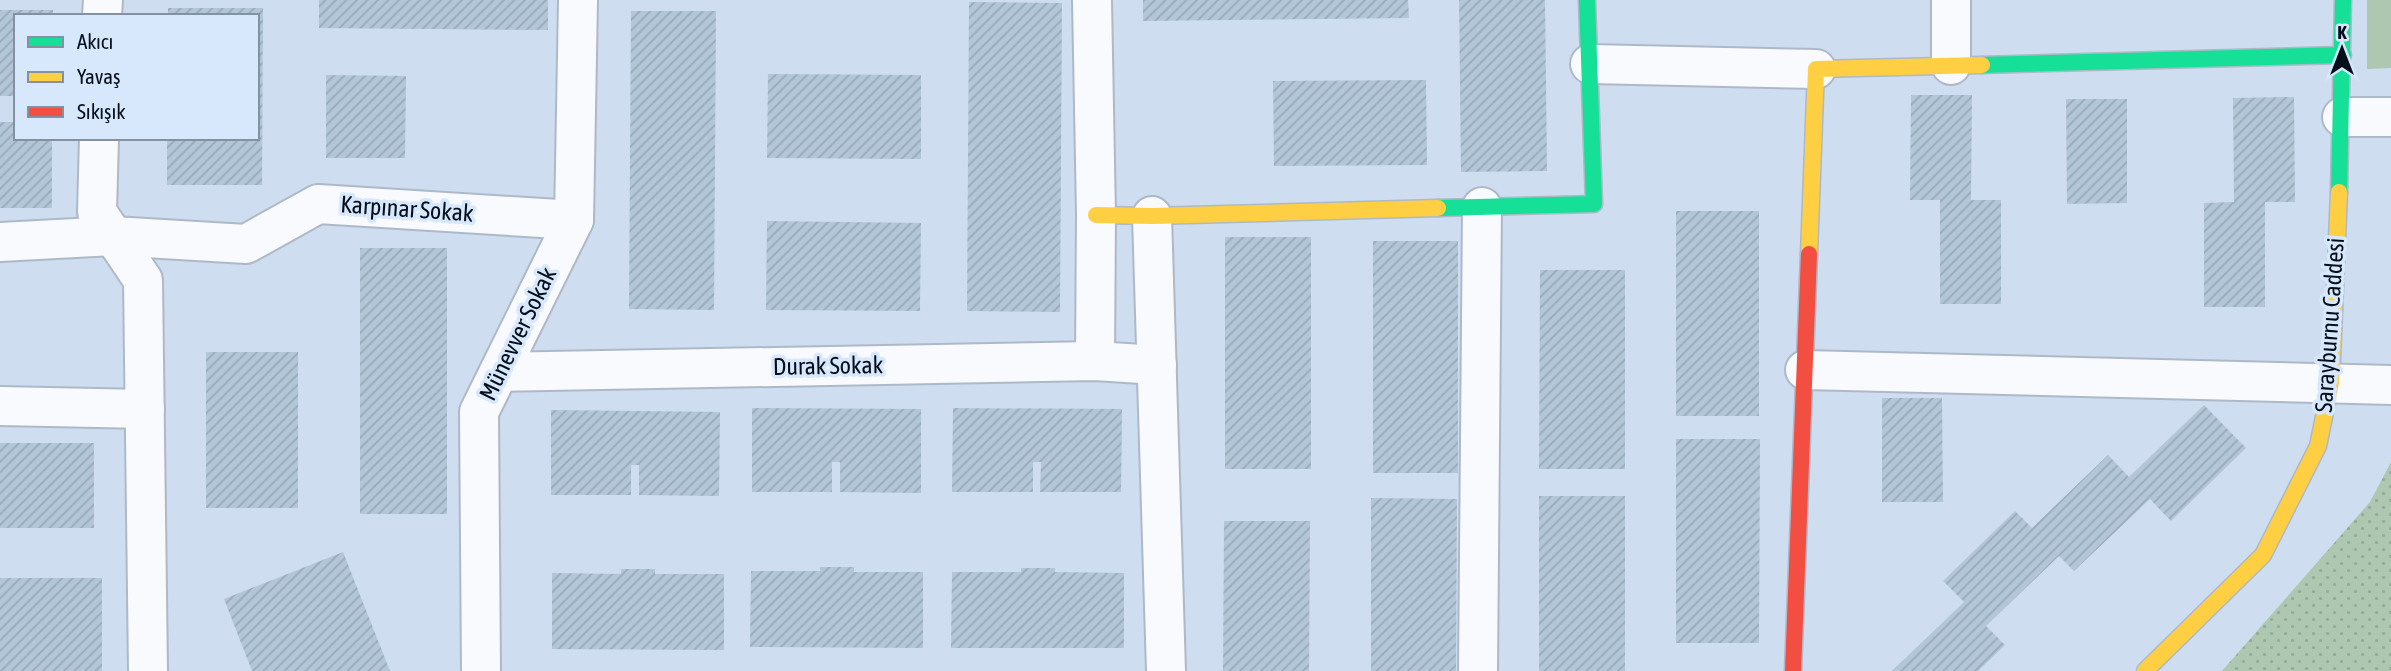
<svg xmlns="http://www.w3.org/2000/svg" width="2391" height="671" font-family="'Asap Condensed',sans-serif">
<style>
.grass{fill:#adc7b1}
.park{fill:url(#park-dots)}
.building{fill:url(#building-hatch)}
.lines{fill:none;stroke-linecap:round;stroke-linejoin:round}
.street-casing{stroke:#aeb9c8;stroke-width:42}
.fast-casing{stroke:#aeb9c8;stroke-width:19}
.slow-casing{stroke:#aeb9c8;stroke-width:19}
.jam-casing{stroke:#aeb9c8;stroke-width:19}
.street{stroke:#f8fafd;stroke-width:38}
.fast{stroke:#16e098;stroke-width:16}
.slow{stroke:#ffcf43;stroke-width:16}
.jam{stroke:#f24e42;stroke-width:16}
.labels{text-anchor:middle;stroke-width:7;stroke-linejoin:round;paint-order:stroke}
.street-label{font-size:24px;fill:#050e19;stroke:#d7e8fd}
</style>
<defs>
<pattern id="park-dots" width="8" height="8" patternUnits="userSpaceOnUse" patternTransform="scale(1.75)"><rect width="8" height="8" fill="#adc7b1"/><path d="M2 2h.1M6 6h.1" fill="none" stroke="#93aa98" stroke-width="1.8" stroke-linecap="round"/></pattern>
<pattern id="building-hatch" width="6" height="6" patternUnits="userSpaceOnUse" patternTransform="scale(1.75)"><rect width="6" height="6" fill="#b2c6d7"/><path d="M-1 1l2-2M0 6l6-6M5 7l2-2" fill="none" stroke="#98a9b8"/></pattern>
</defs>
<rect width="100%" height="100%" fill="#ceddf0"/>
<!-- grass -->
<polygon class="grass" points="2367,0 2391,0 2391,68 2367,69"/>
<!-- park -->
<polygon class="park" points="2391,462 2391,671 2222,671 2370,502"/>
<!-- building -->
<g class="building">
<polygon points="319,0 548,0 548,30 319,28"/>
<polygon points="1143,0 1408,0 1409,18 1143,21"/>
<polygon points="1459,0 1545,0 1547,171 1461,172"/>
<polygon points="969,2 1062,3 1060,312 967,311"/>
<polygon points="168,8 263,8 262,185 167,185 167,138 257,138 257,16 168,16"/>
<polygon points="0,10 53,10 53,16 16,16 16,96 0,96"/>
<polygon points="631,11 716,11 714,310 629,309"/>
<polygon points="768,74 921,75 921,159 767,158"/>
<polygon points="326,75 406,76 405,158 326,158"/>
<polygon points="1426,80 1427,165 1274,166 1273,81"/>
<polygon points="1911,95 1972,95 1971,200 2001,200 2001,304 1940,304 1940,200 1910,200"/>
<polygon points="2294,97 2295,202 2265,202 2265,307 2204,307 2204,203 2234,202 2233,98"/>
<polygon points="2066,99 2127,99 2127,203 2067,204"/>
<polygon points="0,122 16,122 16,138 52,138 52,208 0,208"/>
<rect x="1676" y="211" width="83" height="205"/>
<polygon points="767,221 921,223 920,311 766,310"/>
<rect x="1225" y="237" width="86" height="232"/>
<rect x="1373" y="241" width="85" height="232"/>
<rect x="360" y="248" width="87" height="266"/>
<polygon points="1540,270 1625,270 1625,469 1539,469"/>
<rect x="206" y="352" width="92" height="156"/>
<polygon points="1882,398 1942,398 1943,502 1882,502"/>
<polygon points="2204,405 2246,448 2171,521 2150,499 2074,571 2059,556 1986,626 2005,645 1978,671 1892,671 1964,602 1943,581 2015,511 2032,528 2108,455 2129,477"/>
<polygon points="752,408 921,409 921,493 840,492 840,462 832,462 832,492 752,492"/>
<polygon points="953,408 1122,409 1121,492 1040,492 1041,462 1033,462 1033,492 952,492"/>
<polygon points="551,410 720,412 719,496 639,495 639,465 631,465 631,495 551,495"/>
<polygon points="1676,439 1760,439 1759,643 1676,643"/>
<rect x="0" y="443" width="94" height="85"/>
<rect x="1539" y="496" width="86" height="175"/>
<polygon points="1371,498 1457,499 1456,671 1371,671"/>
<polygon points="1224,521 1310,521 1309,671 1223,671"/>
<polygon points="343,552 390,671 252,671 224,599"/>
<polygon points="820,567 854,567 854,572 923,572 923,648 750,647 751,571 820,571"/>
<polygon points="1021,568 1055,568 1055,572 1124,573 1124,648 951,648 952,572 1021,572"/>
<polygon points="621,569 655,569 655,574 724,574 724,650 552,649 552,573 621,574"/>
<rect x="0" y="578" width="102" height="93"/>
</g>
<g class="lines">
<defs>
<g id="street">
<polyline points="1092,0 1096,215 1095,361"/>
<polyline points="102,16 103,0"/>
<polyline points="1590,64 1816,69"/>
<polyline points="1951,65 1951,0"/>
<polyline points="2342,117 2391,117"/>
<polyline points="99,138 97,212 143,280 148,671"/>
<polyline points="1152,216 1166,671"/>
<polyline points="0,242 113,236 246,244 318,204 574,220"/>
<polyline points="1805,370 2391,385"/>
<polyline points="499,372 1095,361 1157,365"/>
<polyline points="0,406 145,409"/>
<polyline points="481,671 479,412 574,220 578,0"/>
<polyline points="1478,671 1482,207"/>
</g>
<g id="fast">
<polyline points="1982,65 2343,55"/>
<polyline points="2339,192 2343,0"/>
<polyline points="1438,208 1594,204 1587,0"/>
</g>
<g id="slow">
<polyline points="1096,215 1152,216 1438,208"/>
<polyline points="1809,254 1816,69 1982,65"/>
<polyline points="2145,671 2263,555 2318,446 2331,383 2339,192"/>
</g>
<polyline id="jam" points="1793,671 1809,254"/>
</defs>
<!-- street casing -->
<use href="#street" class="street-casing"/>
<!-- fast casing -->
<use href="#fast" class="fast-casing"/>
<!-- slow casing -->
<use href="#slow" class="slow-casing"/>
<!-- jam casing -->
<use href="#jam" class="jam-casing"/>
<!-- street -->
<use href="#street" class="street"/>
<!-- fast -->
<use href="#fast" class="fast"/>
<!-- slow -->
<use href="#slow" class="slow"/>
<!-- jam -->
<use href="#jam" class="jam"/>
</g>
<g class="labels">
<!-- street labels -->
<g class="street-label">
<text transform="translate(407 209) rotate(4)" y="8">Karpınar Sokak</text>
<text transform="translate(2330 325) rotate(-86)" y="8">Sarayburnu Caddesi</text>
<text transform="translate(518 334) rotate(-64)" y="8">Münevver Sokak</text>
<text transform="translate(828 366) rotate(-1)" y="8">Durak Sokak</text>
</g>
</g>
<!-- legend -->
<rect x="14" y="14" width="245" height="126" fill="#d7e8fd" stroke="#8391a2" stroke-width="2"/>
<rect x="28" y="37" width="35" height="10" fill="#16e098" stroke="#8391a2" stroke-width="2"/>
<text x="77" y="49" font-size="21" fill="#050e19">Akıcı</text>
<rect x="28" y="72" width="35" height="10" fill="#ffcf43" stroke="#8391a2" stroke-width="2"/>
<text x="77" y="84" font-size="21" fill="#050e19">Yavaş</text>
<rect x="28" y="107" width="35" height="10" fill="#f24e42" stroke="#8391a2" stroke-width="2"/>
<text x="77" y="119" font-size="21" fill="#050e19">Sıkışık</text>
<!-- north arrow -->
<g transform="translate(2342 49)" stroke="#d7e8fd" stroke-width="5" paint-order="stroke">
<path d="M0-5L12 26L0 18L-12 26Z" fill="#050e19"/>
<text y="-10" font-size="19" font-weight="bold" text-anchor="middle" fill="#050e19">K</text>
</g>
</svg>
